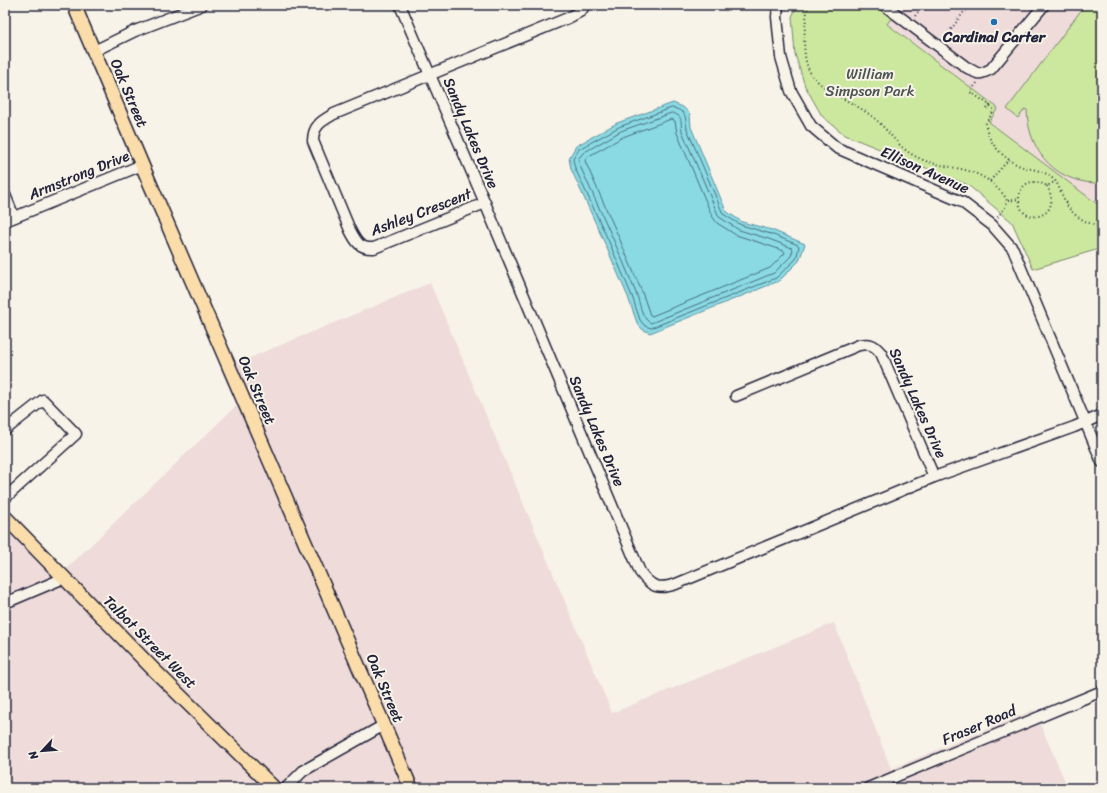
<svg xmlns="http://www.w3.org/2000/svg" width="1107" height="793" font-family="Sriracha,sans-serif">
<style>
.built{fill:#eedbda}
.green{fill:#cce89e;stroke:#77856c}
.water{fill:#89dae3;stroke:#6090a0}
.lines{fill:none;stroke-linecap:round;stroke-linejoin:round}
.shore{stroke:#4b6c7e;stroke-width:1}
.minor-casing{stroke:#22223b;stroke-width:13}
.major-casing{stroke:#22223b;stroke-width:16}
.path{stroke:#22223b;stroke-width:2;stroke-dasharray:1 3;stroke-linecap:butt}
.minor{stroke:#f7f3e8;stroke-width:10}
.major{stroke:#faddab;stroke-width:13}
.poi-dot{fill:#1f6fb2;stroke:#f7f3e8;stroke-width:1.5}
.labels{text-anchor:middle;stroke-width:4;stroke-linejoin:round;paint-order:stroke}
.poi-label{font-size:15px;font-weight:bold;fill:#22223b;stroke:#f7f3e8}
.park-label{font-size:15px;fill:#4c5454;stroke:#f7f3e8}
.street-label{font-size:15px;fill:#22223b;stroke:#f7f3e8}
</style>
<rect width="100%" height="100%" fill="#f7f3e8"/>
<filter id="ink" filterUnits="userSpaceOnUse"><feTurbulence type="fractalNoise" baseFrequency=".025" numOctaves="2"/><feDisplacementMap in="SourceGraphic" scale="8" xChannelSelector="R" yChannelSelector="G"/><feConvolveMatrix kernelMatrix="1 2 1 2 8 2 1 2 1" color-interpolation-filters="sRGB"/></filter>
<g filter="url(#ink)">
<!-- built -->
<g class="built">
<polygon points="876,5 1102,5 1102,205 1100,206 989,122 998,108 887,23 892,16"/>
<polygon points="430,283 612,713 834,623 891,769 1034,710 1068,788 5,788 5,505 66,569 237,405 221,370"/>
</g>
<!-- green -->
<g class="green">
<polygon points="797,5 876,5 892,17 887,24 998,108 989,122 1100,206 1102,205 1102,248 1033,269 1012,222 968,185 845,135 822,116 805,86 795,54 792,17"/>
<path d="M1085,5H1102V183C1058,185 1028,153 1027,110L1025,109L1018,118L1007,109Z"/>
</g>
<!-- water -->
<polygon class="water" points="673,103 683,107 690,114 691,127 726,211 742,222 772,230 805,244 799,261 779,281 650,333 642,329 637,323 628,297 606,246 571,169 569,158 576,146 617,123"/>
<g class="lines">
<!-- shore -->
<g class="shore">
<path d="M672,108C687,111 685,116 687,129L723,214L741,225L771,234L798,245L799,247L796,259L776,278L651,328L645,326L640,320L632,296L610,244L575,168L573,159L579,149L619,127Z"/>
<path d="M672,113C684,116 680,121 682,131L719,217L739,230L769,239L792,248L793,250L791,256L774,273L651,323C641,319 640,302 636,293C619,250 599,208 580,166L578,159L583,153L621,131Z"/>
<polygon points="672,119 675,121 677,133 712,216 717,223 736,235 767,245 784,251 785,253 770,268 652,316 650,315 642,292 620,240 585,161 587,157 623,137"/>
</g>
<defs>
<g id="minor">
<path d="M400,5L485,203L640,572C651,587 658,590 676,584L934,477L881,353C874,345 871,343 859,345L736,396"/>
<polyline points="778,5 777,17 781,57 791,91 811,126 837,148 962,202 992,225 1013,249 1102,462"/>
<path d="M884,5L966,67C979,74 977,76 991,69L1044,5"/>
<polyline points="94,51 135,31 202,5"/>
<polyline points="5,195 14,217"/>
<path d="M485,203L374,248C360,249 356,242 350,230L313,141C313,125 322,121 334,114L568,18L581,11L585,5"/>
<polyline points="5,221 142,165"/>
<polyline points="5,430 43,400 76,434 5,498"/>
<polyline points="934,477 1074,427 1102,415"/>
<polyline points="5,603 64,578"/>
<polyline points="286,788 303,771 384,725"/>
<polyline points="868,788 1102,691"/>
</g>
<g id="major">
<polyline points="74,5 142,165 411,788"/>
<polyline points="5,517 152,668 274,788"/>
</g>
</defs>
<!-- minor casing -->
<use href="#minor" class="minor-casing"/>
<!-- major casing -->
<use href="#major" class="major-casing"/>
<!-- path -->
<g class="path">
<path d="M808,5C805,25 800,56 811,74C816,81 824,87 831,92C845,100 860,107 873,117C892,133 898,150 923,160C949,170 974,165 996,187C1000,191 1005,195 1007,201L1006,206L997,218"/>
<polyline points="915,16 919,11"/>
<polyline points="944,39 963,13 968,9"/>
<path d="M977,83L970,92L987,103L993,109V112L986,123C986,141 1003,158 1018,165C1029,170 1043,169 1052,178C1059,183 1060,192 1064,199C1070,215 1086,224 1102,226"/>
<polyline points="987,109 990,105"/>
<polyline points="990,181 1009,159"/>
<path d="M1047,186C1054,198 1053,213 1038,216C1009,221 1014,167 1047,186L1056,181"/>
<polyline points="1008,201 1018,199"/>
</g>
<!-- minor -->
<use href="#minor" class="minor"/>
<!-- major -->
<use href="#major" class="major"/>
</g>
</g>
<!-- markers -->
<circle class="poi-dot" cx="994" cy="22" r="4"/>
<g class="labels">
<!-- poi labels -->
<g class="poi-label">
<text x="994" y="42">Cardinal Carter</text>
</g>
<!-- park labels -->
<g class="park-label">
<text x="870" y="79">William<tspan x="870" dy="17">Simpson Park</tspan></text>
</g>
<!-- street labels -->
<g class="street-label">
<text transform="translate(129 93) rotate(67)" y="5">Oak Street</text>
<text transform="translate(471 133) rotate(67)" y="5">Sandy Lakes Drive</text>
<text transform="translate(925 170) rotate(24)" y="5">Ellison Avenue</text>
<text transform="translate(79 175) rotate(-22)" y="5">Armstrong Drive</text>
<text transform="translate(421 212) rotate(-21)" y="5">Ashley Crescent</text>
<text transform="translate(257 390) rotate(67)" y="5">Oak Street</text>
<text transform="translate(918 403) rotate(66)" y="5">Sandy Lakes Drive</text>
<text transform="translate(597 431) rotate(67)" y="5">Sandy Lakes Drive</text>
<text transform="translate(150 642) rotate(45)" y="5">Talbot Street West</text>
<text transform="translate(385 688) rotate(67)" y="5">Oak Street</text>
<text transform="translate(979 725) rotate(-23)" y="5">Fraser Road</text>
</g>
</g>
<!-- margin -->
<rect width="1107" height="793" fill="none" stroke="#f7f3e8" stroke-width="20"/>
<rect x="10" y="10" width="1087" height="773" fill="none" stroke="#22223b" stroke-width="1.5" filter="url(#ink)"/>
<!-- north arrow -->
<g transform="translate(42 751) rotate(244)" stroke="#f7f3e8" stroke-width="3" paint-order="stroke">
<path d="M0-3L7 15L0 10L-7 15Z" fill="#22223b"/>
<text y="-6" font-size="11" font-weight="bold" text-anchor="middle" fill="#22223b">N</text>
</g>
</svg>
